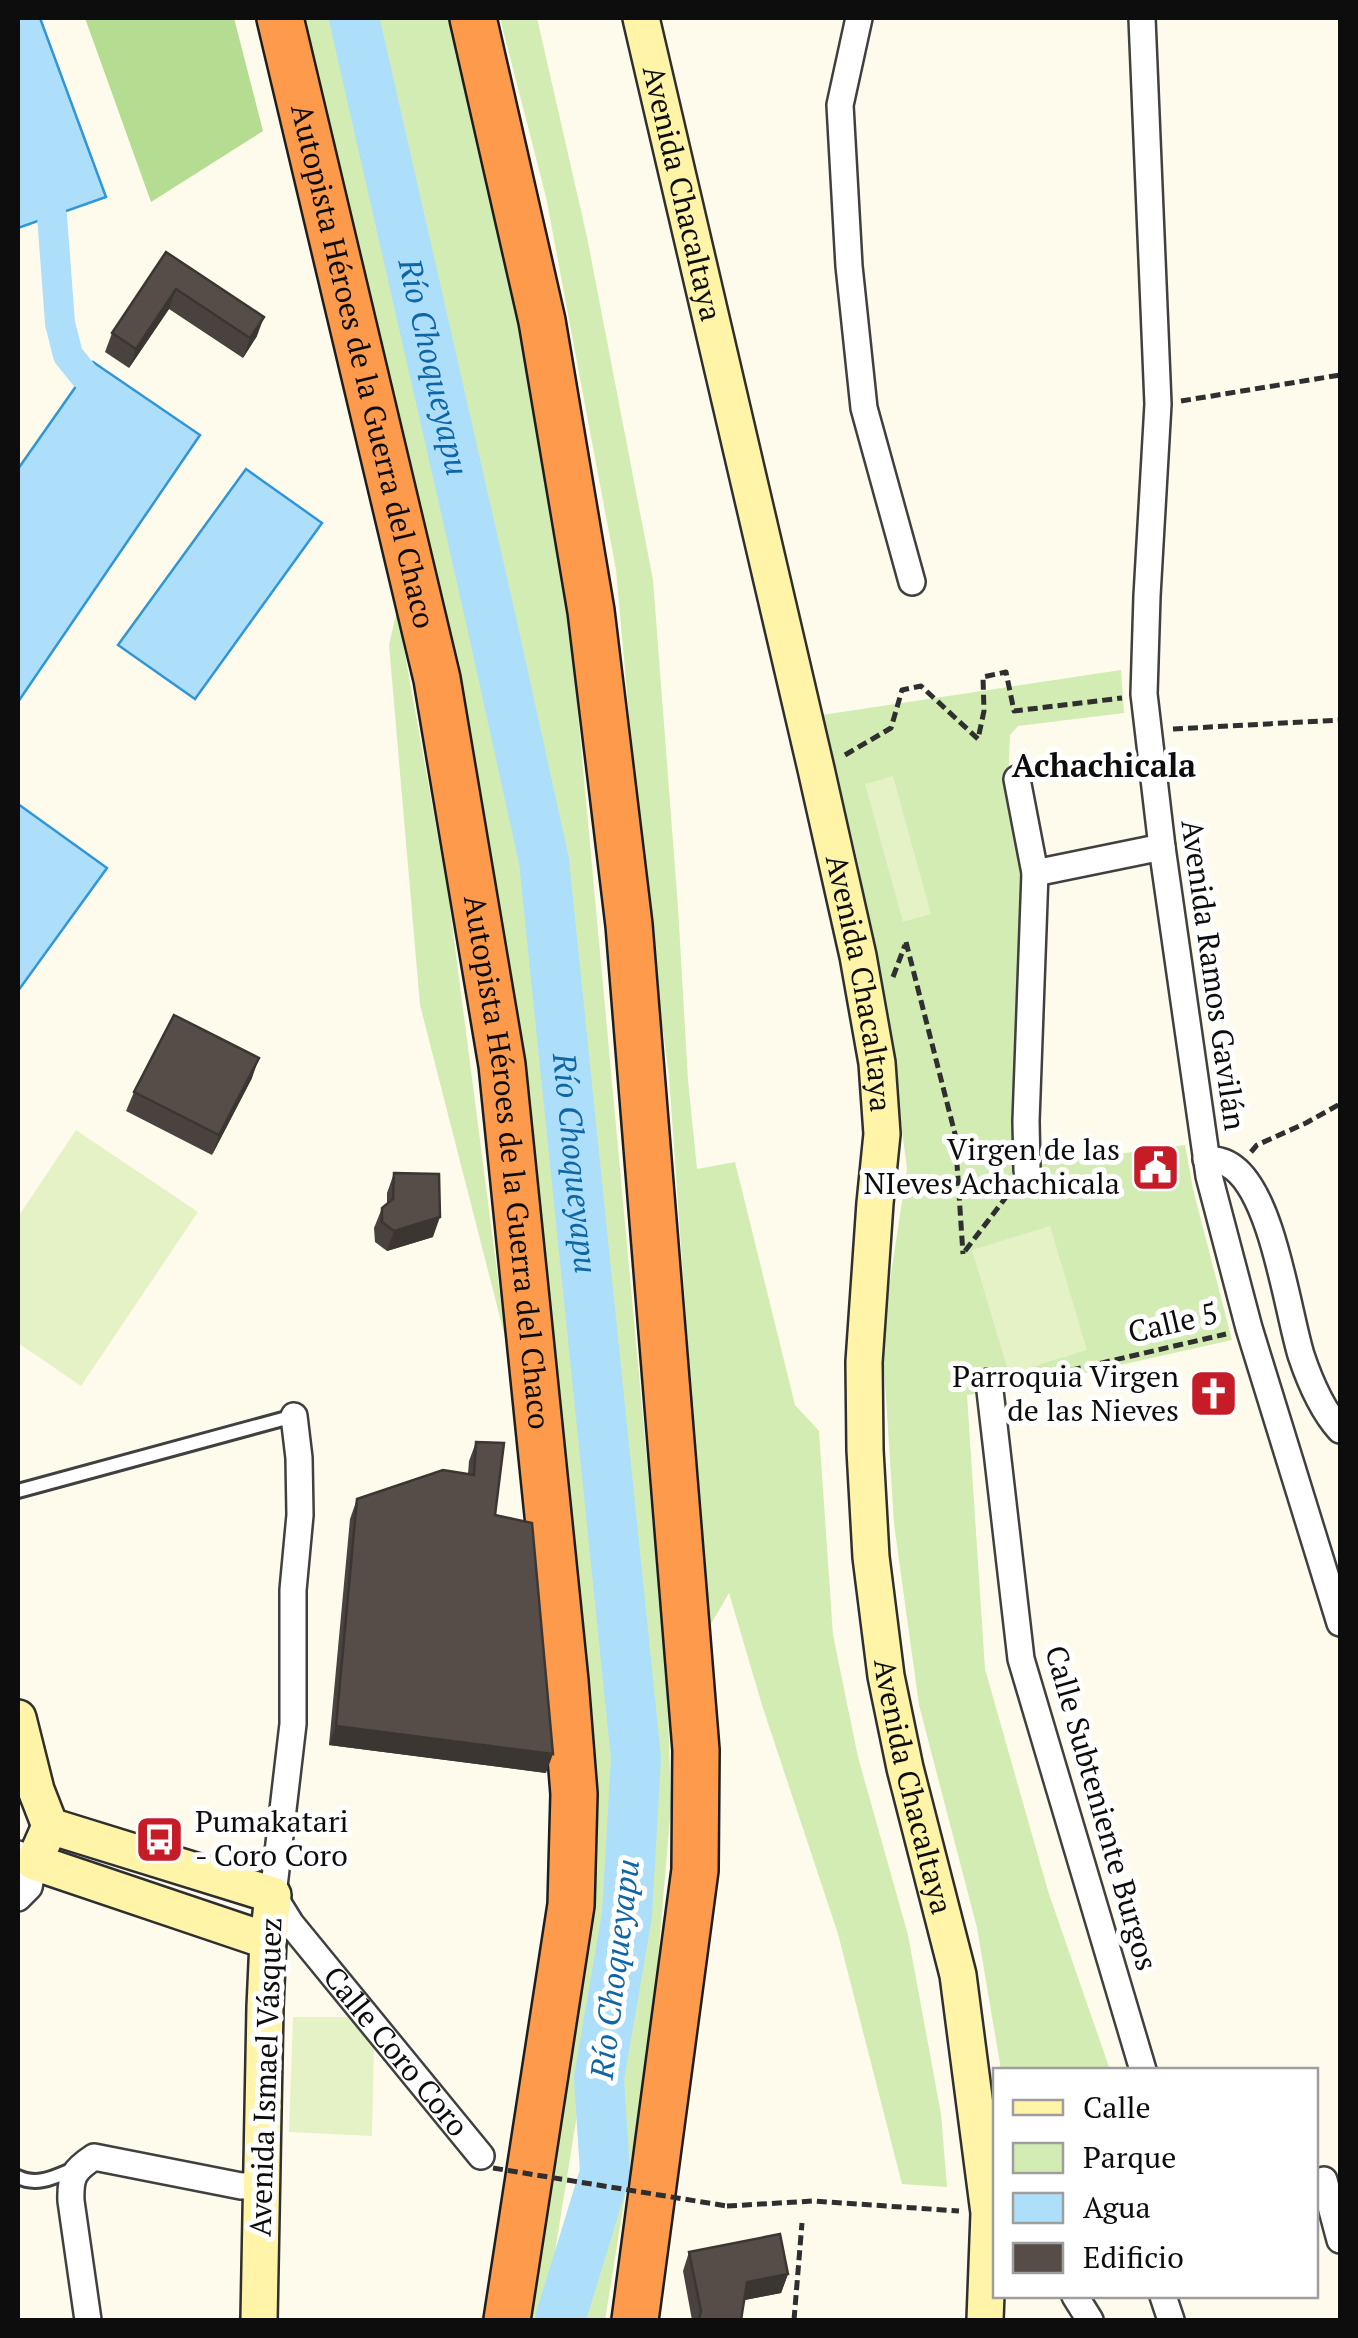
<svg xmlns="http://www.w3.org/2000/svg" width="1358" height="2338" font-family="'PT Serif',serif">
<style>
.green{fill:#d2ecb4}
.forest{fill:#b5dd92}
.pitch{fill:#e4f2c6}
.water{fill:#aedffa;stroke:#3096d5;stroke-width:2.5}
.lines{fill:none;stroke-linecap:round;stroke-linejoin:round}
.canal{stroke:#aedffa;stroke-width:30}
.river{stroke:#aedffa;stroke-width:50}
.lane-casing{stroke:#404040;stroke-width:18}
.street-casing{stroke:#404040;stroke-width:30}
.secondary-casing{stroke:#2f2f2f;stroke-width:40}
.highway-casing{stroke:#1e1e1e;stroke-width:50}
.path{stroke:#2f2f2f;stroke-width:5;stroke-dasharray:10 5;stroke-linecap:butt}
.lane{stroke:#fff;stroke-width:12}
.street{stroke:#fff;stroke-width:25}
.secondary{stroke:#fff4a7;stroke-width:35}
.highway{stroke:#fd9a4c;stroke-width:45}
.path-bridge{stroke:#2f2f2f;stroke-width:5;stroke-dasharray:10 5;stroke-linecap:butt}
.wall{fill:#4a423e}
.shaded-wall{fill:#3c3632}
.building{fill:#564d48;stroke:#3c3632;stroke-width:2.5}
.labels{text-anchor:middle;stroke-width:10;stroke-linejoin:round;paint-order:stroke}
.street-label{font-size:30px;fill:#0d0d0d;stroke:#fff}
.poi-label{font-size:30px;fill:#0d0d0d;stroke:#fff;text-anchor:end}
.water-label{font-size:32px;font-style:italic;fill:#0f66a6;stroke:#fff}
.neighbourhood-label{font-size:32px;font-weight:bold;fill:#0d0d0d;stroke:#fff}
</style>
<rect width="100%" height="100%" fill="#fffbec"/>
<!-- green -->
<g class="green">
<polygon points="303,18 333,18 524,860 613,1729 613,1827 609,1916 544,2320 521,2320 588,1699 546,1267 490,843 441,599"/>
<polygon points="367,18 451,18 522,331 568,606 667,1678 671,1806 652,2029 605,2320 574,2320 641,1902 650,1759 634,1602 619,1390 561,854 475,466"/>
<polygon points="500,18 537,18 587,237 653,580 678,907 688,1080 697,1169 735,1162 795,1405 819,1431 833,1635 858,1757 908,1935 941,2114 947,2187 902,2184 838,1934 762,1705 729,1593 708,1629 669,1076 645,894 616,570 546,197"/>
<polygon points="397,610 448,893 506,1341 420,1005 389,645"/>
<polygon points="1121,670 1124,713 1018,726 1010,735 1008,781 1025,872 1021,1167 1185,1145 1193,1189 1232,1340 1031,1385 967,1395 985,1669 1048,1891 1110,2070 1001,2070 977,1928 919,1705 894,1524 882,1334 907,1168 893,1064 858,863 822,715"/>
</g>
<!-- forest -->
<polygon class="forest" points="85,18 234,18 263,131 151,202"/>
<!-- pitch -->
<g class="pitch">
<polygon points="893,776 931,914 903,922 865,784"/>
<polygon points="76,1130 198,1212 81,1386 18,1343 18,1217"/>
<polygon points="1050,1226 1087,1350 1009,1374 972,1250"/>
<polygon points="293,2017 349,2017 374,2045 372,2136 289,2132"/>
</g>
<!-- water -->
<g class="water">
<polygon points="18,18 40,18 106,197 18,228"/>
<polygon points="93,362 200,435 18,702 18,469"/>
<polygon points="246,469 322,523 195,699 118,645"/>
<polygon points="18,804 107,868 18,991"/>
</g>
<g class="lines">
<!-- canal -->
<polyline class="canal" points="52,216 60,323 68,355 84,375"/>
<!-- river -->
<path class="river" id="s1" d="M354,18L491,620L544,861L636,1758L627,1915L599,2078L605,2173L560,2320"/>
<defs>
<g id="lane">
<polyline points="18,1491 294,1416"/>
<path d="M18,2177C38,2187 56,2176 76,2168"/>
</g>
<g id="street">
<polyline points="859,18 840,105 849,266 864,408 912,582"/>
<polyline points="1142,18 1158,404 1147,596 1144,694 1162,847 1209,1176 1249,1328 1340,1623"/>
<polyline points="1017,779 1035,873 1026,1121 1027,1170"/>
<polyline points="1035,873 1162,847"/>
<path d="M1206,1159C1217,1160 1225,1161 1234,1168C1273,1198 1287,1308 1301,1355C1310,1382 1322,1410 1340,1430"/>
<polyline points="989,1382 1021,1659 1143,2070"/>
<path id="s2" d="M294,1416L299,1458L300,1515L293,1590V1724L273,1895L291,1924L481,2156"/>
<polyline points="18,1854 34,1862 29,1887 18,1898"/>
<polyline points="1324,2180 1340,2240"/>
<polyline points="1075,2296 1090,2320"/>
<polyline points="1163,2296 1171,2320"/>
<path d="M88,2320L71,2201C70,2176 74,2170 94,2157L241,2186L262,2185"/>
</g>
<g id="secondary">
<path id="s3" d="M641,18L816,769L858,956L877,1063L882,1134L875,1203L864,1362L865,1450L871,1557L886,1676L905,1768L958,1975L989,2213L985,2320"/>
<polyline points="18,1718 36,1790 50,1826"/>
<polyline points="50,1826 273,1895 268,1941 265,2007 259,2320"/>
<polyline points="50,1826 34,1862 268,1941"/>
</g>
<g id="highway">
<path id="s4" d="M280,18L437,679L502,1065L565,1681L574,1794L571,1905L507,2320"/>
<polyline points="473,18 542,321 591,611 629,925 696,1750 695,1870 635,2320"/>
</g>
</defs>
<!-- lane casing -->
<use href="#lane" class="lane-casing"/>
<!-- street casing -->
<use href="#street" class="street-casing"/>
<!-- secondary casing -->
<use href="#secondary" class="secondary-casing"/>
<!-- highway casing -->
<use href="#highway" class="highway-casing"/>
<!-- path -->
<g class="path">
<polyline points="1181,401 1340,375"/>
<polyline points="1173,729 1340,720"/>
<polyline points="845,755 891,728 902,690 921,686 978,739 984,711 983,677 1006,672 1014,711 1122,698"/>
<polyline points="906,942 955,1134 963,1254"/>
<polyline points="893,977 905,945"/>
<polyline points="1251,1152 1257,1145 1306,1123 1340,1104"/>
<polyline points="965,1251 1013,1188"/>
<polyline points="1012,1381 1063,1372 1226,1334"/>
<polyline points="727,2206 813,2201 959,2211"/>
<polyline points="794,2320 802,2223"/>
</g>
<!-- lane -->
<use href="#lane" class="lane"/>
<!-- street -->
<use href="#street" class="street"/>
<!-- secondary -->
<use href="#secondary" class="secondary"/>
<!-- highway -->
<use href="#highway" class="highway"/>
<!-- path-bridge -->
<polyline class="path-bridge" points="493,2168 727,2206"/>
</g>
<!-- wall -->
<g class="wall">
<polygon points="166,252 257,336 243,358 169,309 129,368 105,352 112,333"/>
<polygon points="252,1078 212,1155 126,1111 134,1092"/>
<polygon points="394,1173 433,1237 387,1251 375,1242 374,1228 382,1208 387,1204 387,1193"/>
<polygon points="476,1442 495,1515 546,1773 329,1745 350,1519 357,1499 468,1474 469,1461"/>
<polygon points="689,2252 788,2274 781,2293 744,2300 741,2320 692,2320 683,2271"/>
</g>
<!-- shaded-wall -->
<g class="shaded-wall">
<polygon points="176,289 169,309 129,368 136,349"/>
<polygon points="264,317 257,336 243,358 250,338"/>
<polygon points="259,1058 252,1078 212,1155 219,1135"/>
<polygon points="440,1217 433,1237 387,1251 394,1231"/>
<polygon points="336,1726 553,1754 546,1773 329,1745"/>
<polygon points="788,2274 781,2293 740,2301 747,2282"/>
</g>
<!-- building -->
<g class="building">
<polygon points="166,252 264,317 250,338 176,289 136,349 112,333"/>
<polygon points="174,1015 259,1058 219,1135 134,1092"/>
<polygon points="394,1173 439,1174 440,1217 394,1231 382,1222 382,1208 393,1199"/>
<polygon points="476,1442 504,1443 495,1515 532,1523 553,1754 336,1726 357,1499 443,1470 474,1475"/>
<polygon points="780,2234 788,2274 747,2282 741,2320 699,2320 701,2311 689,2252"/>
</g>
<!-- icons -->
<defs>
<symbol id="civic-square" viewBox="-11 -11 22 22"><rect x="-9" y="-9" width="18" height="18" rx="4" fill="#c51c27" stroke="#fff"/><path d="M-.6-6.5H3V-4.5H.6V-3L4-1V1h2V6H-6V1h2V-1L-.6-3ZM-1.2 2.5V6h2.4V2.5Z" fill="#fff"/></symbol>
<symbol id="church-square" viewBox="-11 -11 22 22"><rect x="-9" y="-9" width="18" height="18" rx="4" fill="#c51c27" stroke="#fff"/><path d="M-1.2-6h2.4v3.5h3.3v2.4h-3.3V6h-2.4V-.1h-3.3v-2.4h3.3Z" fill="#fff"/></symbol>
<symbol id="bus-square" viewBox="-11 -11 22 22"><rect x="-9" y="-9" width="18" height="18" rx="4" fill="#c51c27" stroke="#fff"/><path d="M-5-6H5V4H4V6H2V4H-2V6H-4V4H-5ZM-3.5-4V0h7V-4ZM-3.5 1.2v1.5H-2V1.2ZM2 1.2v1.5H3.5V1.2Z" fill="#fff"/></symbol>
</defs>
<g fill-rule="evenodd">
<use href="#civic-square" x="1128" y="1140" width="55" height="55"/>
<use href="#church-square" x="1186" y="1366" width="55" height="55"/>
<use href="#bus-square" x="132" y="1812" width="55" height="55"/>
</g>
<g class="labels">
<!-- street labels -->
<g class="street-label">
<text dy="10" stroke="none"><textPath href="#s3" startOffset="180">Avenida Chacaltaya</textPath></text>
<text dy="10" stroke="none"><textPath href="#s4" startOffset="358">Autopista Héroes de la Guerra del Chaco</textPath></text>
<text transform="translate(1213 975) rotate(82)" y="10">Avenida Ramos Gavilán</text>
<text dy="10" stroke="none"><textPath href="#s3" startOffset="990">Avenida Chacaltaya</textPath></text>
<text dy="10" stroke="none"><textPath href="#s4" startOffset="1168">Autopista Héroes de la Guerra del Chaco</textPath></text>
<text transform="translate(1173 1323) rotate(-13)" y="10">Calle 5</text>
<text dy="10" stroke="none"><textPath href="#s3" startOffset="1800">Avenida Chacaltaya</textPath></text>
<text transform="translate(1101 1808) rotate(74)" y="10">Calle Subteniente Burgos</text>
<text dy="10" stroke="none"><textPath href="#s2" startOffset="680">Calle Coro Coro</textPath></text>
<text transform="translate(266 2077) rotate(-88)" y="10">Avenida Ismael Vásquez</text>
</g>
<!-- poi labels -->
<g class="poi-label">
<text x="1120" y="1160">Virgen de las<tspan x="1120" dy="34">NIeves Achachicala</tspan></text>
<text x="1179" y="1387">Parroquia Virgen<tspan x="1179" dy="34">de las Nieves</tspan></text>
<text x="195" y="1832" text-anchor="start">Pumakatari<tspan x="195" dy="34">- Coro Coro</tspan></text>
</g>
<!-- water labels -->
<g class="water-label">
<text dy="11" stroke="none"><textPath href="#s1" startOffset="358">Río Choqueyapu</textPath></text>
<text dy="11" stroke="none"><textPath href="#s1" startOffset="1168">Río Choqueyapu</textPath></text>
<text transform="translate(615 1969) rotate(-83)" y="11">Río Choqueyapu</text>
</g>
<!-- neighbourhood labels -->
<g class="neighbourhood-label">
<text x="1104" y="777">Achachicala</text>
</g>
</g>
<!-- border -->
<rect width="1358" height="2338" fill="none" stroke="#0d0d0d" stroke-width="40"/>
<!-- legend -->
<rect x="993" y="2068" width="325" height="230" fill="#ffffff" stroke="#9e9e9e" stroke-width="2.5"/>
<rect x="1013" y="2100" width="50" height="15" fill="#fff4a7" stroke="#9e9e9e" stroke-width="2.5"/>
<text x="1083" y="2118" font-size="30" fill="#0d0d0d">Calle</text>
<rect x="1013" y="2143" width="50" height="30" fill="#d2ecb4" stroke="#9e9e9e" stroke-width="2.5"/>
<text x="1083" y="2168" font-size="30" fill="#0d0d0d">Parque</text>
<rect x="1013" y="2193" width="50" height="30" fill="#aedffa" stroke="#9e9e9e" stroke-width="2.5"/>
<text x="1083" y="2218" font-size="30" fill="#0d0d0d">Agua</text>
<rect x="1013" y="2243" width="50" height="30" fill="#564d48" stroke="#9e9e9e" stroke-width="2.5"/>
<text x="1083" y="2268" font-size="30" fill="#0d0d0d">Edificio</text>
</svg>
